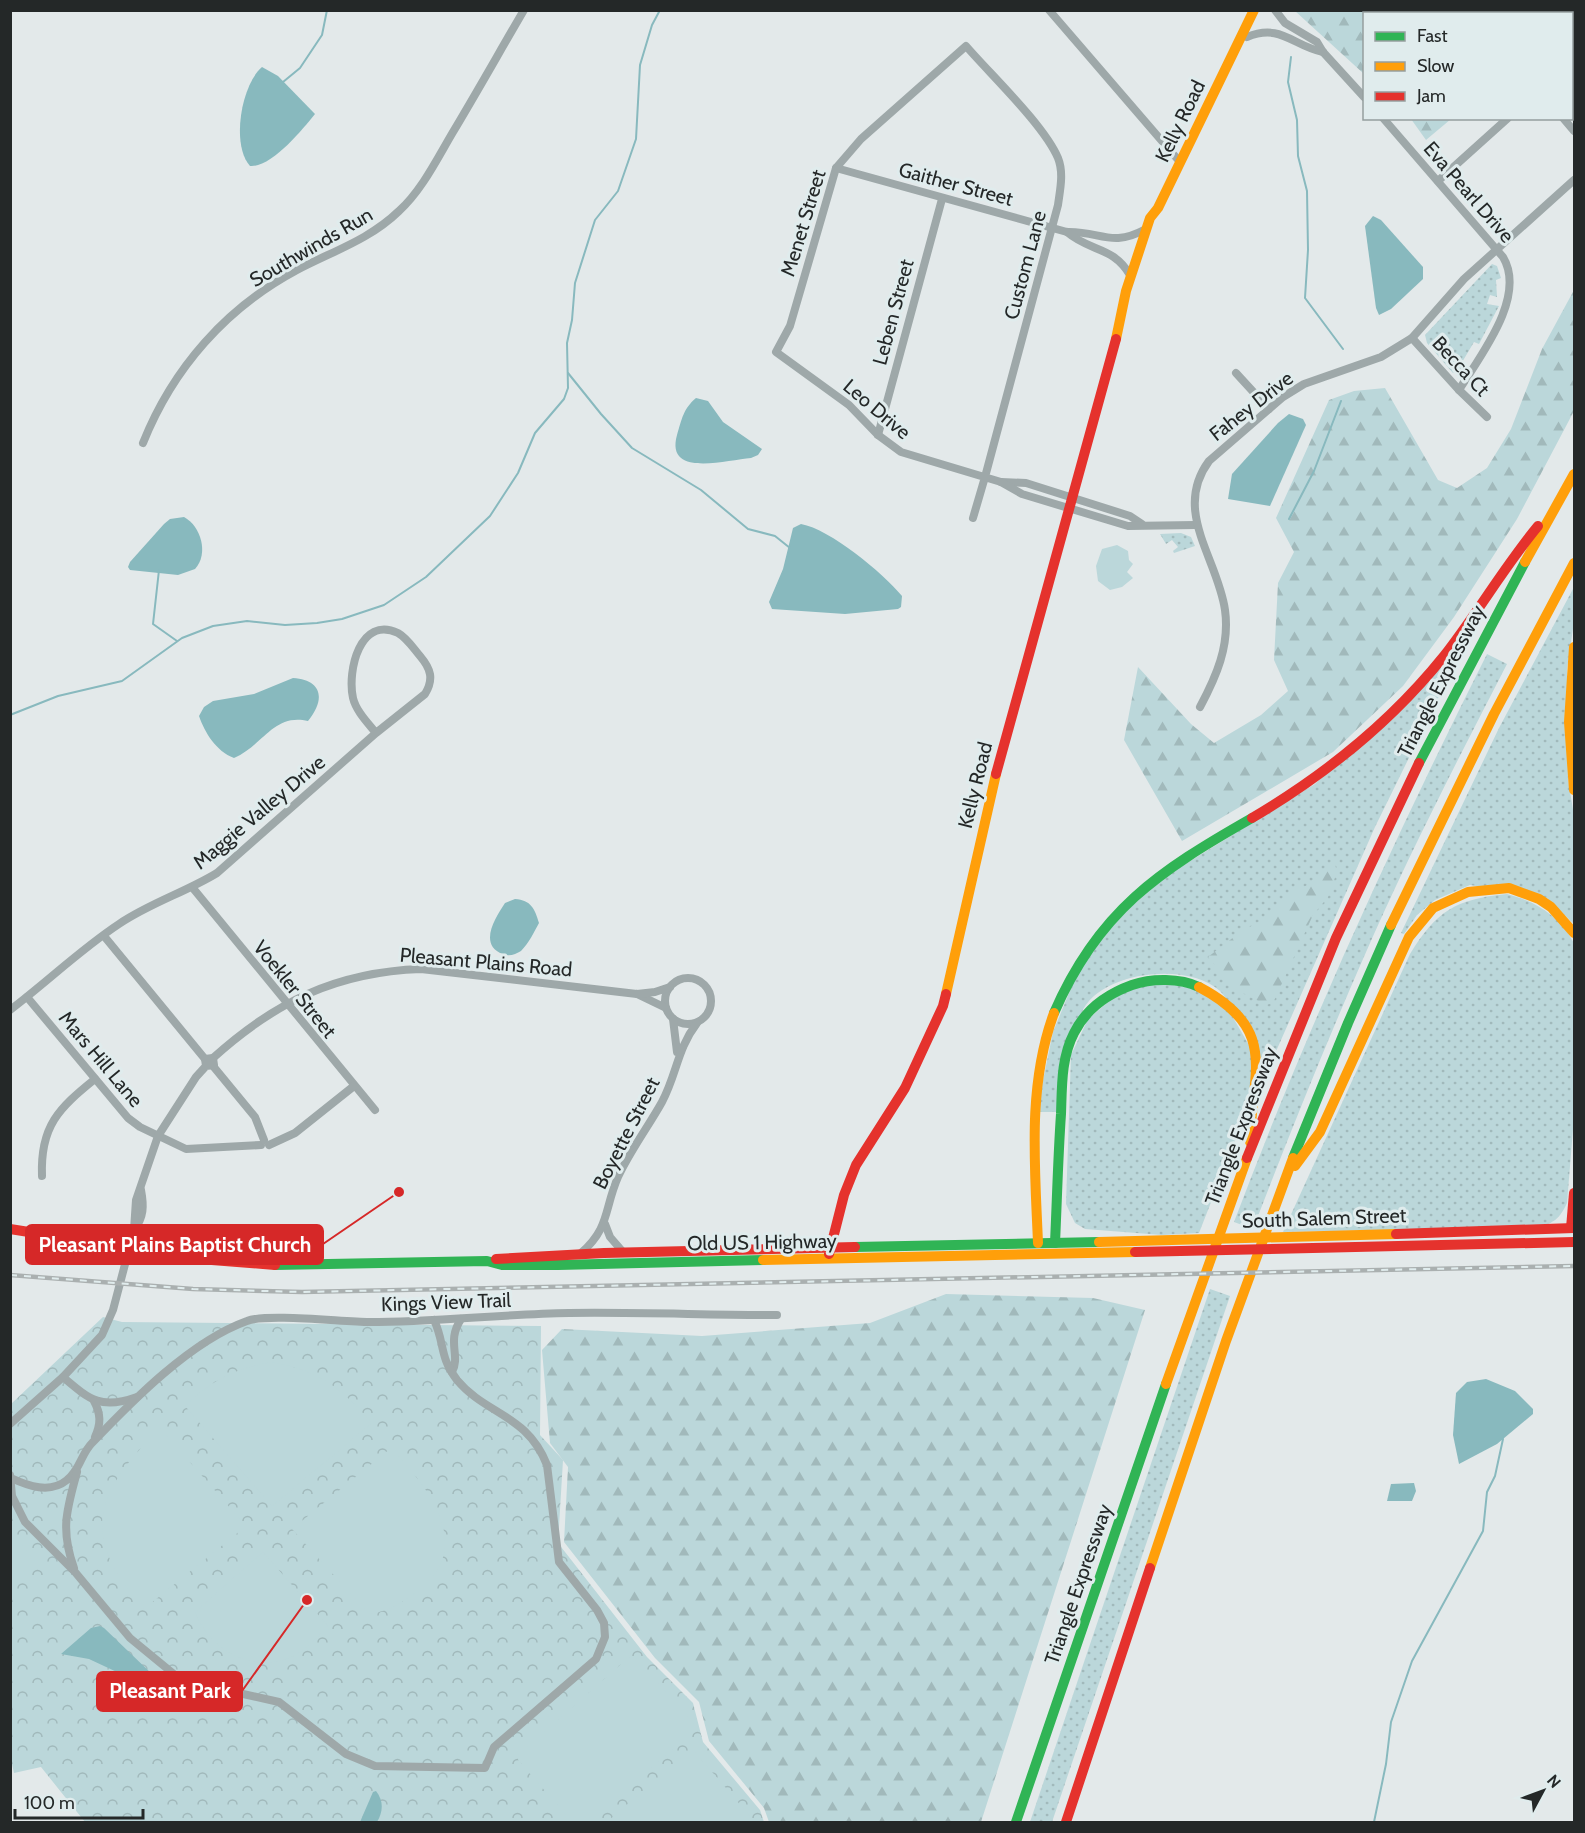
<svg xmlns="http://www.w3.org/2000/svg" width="1585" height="1833" font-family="Cabin,sans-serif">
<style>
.grass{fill:url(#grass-dots)}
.forest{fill:url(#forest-firs)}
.park{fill:url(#park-crowns)}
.pitch{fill:#bbd7da}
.water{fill:#88b9be}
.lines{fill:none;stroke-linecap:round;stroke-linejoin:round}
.stream{stroke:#88b9be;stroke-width:2}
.street{stroke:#9ea8a9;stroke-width:8}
.fast{stroke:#30b455;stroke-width:10}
.slow{stroke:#ff9f0a;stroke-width:10}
.jam{stroke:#e5322d;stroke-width:10}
.rail-casing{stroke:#aab0b0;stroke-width:4.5}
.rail{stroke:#e0eced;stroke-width:2;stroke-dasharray:7;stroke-linecap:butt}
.labels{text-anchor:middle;stroke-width:6;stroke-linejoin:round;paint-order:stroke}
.street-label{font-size:20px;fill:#242828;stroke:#e0eced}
.leader{fill:none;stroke:#d62828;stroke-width:2}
.callout-dot{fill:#d62828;stroke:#e0eced;stroke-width:2}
.callout{fill:#d62828;stroke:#d62828;stroke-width:2}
.callout-label{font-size:21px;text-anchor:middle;font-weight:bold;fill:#fff}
</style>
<defs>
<pattern id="grass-dots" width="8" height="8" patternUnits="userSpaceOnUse" patternTransform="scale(1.5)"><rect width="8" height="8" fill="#bbd7da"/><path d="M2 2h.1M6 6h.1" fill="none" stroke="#a1b9bb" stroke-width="1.8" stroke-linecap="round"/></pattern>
<pattern id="forest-firs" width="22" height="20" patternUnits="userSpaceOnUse" patternTransform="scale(1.5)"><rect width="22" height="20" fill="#bbd7da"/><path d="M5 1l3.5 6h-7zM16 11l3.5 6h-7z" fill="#a1b9bb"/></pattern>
<pattern id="park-crowns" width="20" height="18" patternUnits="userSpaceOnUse" patternTransform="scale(1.5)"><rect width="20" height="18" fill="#bbd7da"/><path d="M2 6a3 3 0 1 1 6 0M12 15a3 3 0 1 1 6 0" fill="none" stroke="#a1b9bb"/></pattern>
</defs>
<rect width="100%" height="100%" fill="#e3e9ea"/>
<!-- grass -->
<g class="grass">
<polygon points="1492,264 1497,266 1501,278 1496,280 1497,297 1490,295 1487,304 1499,306 1479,344 1474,342 1461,364 1465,367 1462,371 1453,373 1427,343 1425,335"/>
<polygon points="1181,533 1191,537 1195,546 1174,553 1173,551 1178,547 1172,540 1166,544 1160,534"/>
<polygon points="1574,587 1574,622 1567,669 1568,779 1574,816 1574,924 1547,898 1470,885 1435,900 1417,915 1404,934 1401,933 1499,728"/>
<path d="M1462,641L1465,642L1456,662L1375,827L1270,1065L1263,1062C1253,1047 1231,1002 1220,991C1188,961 1098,971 1081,1014C1069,1044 1064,1080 1056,1112H1040L1041,1090L1053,1032L1076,976L1115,921L1166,876L1315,784Z"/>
<path d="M1487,654L1507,664C1457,761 1407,858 1363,959C1324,1048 1288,1138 1253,1229L1234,1222C1308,1026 1393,841 1487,654Z"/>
<path d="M1507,894C1537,902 1558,915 1574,943V1117L1567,1203C1560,1218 1554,1223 1539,1227L1283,1232L1410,954C1436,911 1456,899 1507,894Z"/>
<polygon points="1161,982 1199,990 1231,1014 1250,1047 1253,1063 1251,1100 1199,1233 1162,1235 1085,1229 1075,1223 1066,1204 1071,1055 1088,1019 1120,992"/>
<polygon points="1210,1289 1230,1296 1052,1822 1030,1822"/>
</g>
<!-- forest -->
<g class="forest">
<polygon points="1295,11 1486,11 1485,14 1364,14 1364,74"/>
<polygon points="1411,119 1451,119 1426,140"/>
<polygon points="1574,290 1574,411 1517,519 1454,617 1403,686 1333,752 1182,841 1124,740 1138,667 1191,724 1214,743 1261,715 1288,691 1274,660 1278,583 1294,552 1276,518 1329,400 1354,391 1385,388 1438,480 1457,488 1487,468 1511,429 1542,349"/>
<polygon points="1329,863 1335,864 1337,872 1328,897 1313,915 1273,1003 1266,1005 1235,989 1208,957 1239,933 1262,920 1287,894 1310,884"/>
<polygon points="946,1294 1093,1298 1145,1310 981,1822 769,1822 764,1808 709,1741 699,1702 655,1658 564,1542 568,1467 550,1443 542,1350 562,1329 702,1336 870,1323"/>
</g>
<!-- park -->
<polygon class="park" points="103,1317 122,1322 541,1326 540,1435 563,1460 558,1543 647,1657 693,1703 703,1742 760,1810 764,1822 85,1822 41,1767 14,1773 11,1760 11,1404"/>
<!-- pitch -->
<g class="pitch">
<polygon points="1117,545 1128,551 1129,560 1133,564 1127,572 1133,578 1122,587 1110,590 1098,581 1096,566 1102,549"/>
<path d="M272,1362C320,1371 340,1387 372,1423L272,1506L185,1406C213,1379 234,1369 272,1362Z"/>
<path d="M160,1428L246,1526L144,1609C78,1534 95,1493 160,1428Z"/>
<path d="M391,1448C427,1486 476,1546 419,1590C402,1603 390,1611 369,1614L292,1529Z"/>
<polygon points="11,1531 35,1561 11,1582 10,1582"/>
<path d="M263,1552L328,1626C316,1638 304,1652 289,1658C250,1673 209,1649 195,1612Z"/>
<polygon points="629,1657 636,1658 694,1724 694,1731 588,1822 572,1822 518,1760 519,1754"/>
<polygon points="688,1752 695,1752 755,1822 607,1822"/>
</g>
<!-- water -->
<g class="water">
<path d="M262,67L278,76L315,114C302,130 271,168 250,166C231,145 241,85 262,67Z"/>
<polygon points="1373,216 1381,220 1423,267 1423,279 1391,309 1379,315 1376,308 1365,226"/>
<path d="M696,398L708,401L723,422L762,449L758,455L751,458C726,460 665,478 677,435C682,419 683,409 696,398Z"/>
<polygon points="1289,414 1303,419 1306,425 1270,506 1228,499 1232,474 1278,423"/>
<path d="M184,517C201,526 209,554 195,569L178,575L130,570L128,567L130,562L164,524L170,519Z"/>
<path d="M801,524C830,529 883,573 902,596L901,607L898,609L845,614L772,609L769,602L783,569L793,528Z"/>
<path d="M293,678C322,680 326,699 308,721C273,713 263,746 234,758C216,751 205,733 199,716L204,707L213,701L254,694Z"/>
<path d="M515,899C531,900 535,909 539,923C534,932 529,943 521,951C516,954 509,957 503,954C478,945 495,918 505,903Z"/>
<polygon points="1486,1379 1515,1391 1533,1409 1533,1414 1497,1444 1459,1464 1453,1435 1456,1393 1467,1382"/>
<polygon points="1414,1483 1416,1491 1412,1501 1387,1501 1391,1484"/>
<polygon points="100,1626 104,1628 154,1676 119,1673 89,1659 61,1654 91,1628"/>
<path d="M376,1791C384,1801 383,1812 377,1822H360L373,1792Z"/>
</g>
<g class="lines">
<!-- stream -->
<g class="stream">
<polyline points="1291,57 1288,82 1297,120 1298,156 1307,191 1308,250 1305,298 1343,349"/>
<polyline points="283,82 300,68 322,35 327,10"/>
<polyline points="568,373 601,414 632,448 701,490 748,529 775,536 790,548"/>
<polyline points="1289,519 1314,471 1341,401"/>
<polyline points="159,570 153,624 177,641"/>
<polyline points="10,715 58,696 122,681 182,638 213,626 247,621 285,625 317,623 342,619 384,605 426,577 490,516 518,473 535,433 564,399 568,388 567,343 572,320 575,283 595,220 618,191 636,139 640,65 652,25 660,10"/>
<polyline points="1374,1822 1386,1764 1391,1722 1412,1661 1483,1531 1487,1492 1495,1476 1503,1439"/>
</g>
<!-- street -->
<g class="street">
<polyline points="1049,10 1180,162"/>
<polyline points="1275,10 1285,23 1317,42 1323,52 1364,97"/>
<path d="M1247,37C1281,23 1293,46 1323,52"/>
<path d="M1383,118L1503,257C1527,297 1480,356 1459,390"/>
<polyline points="1563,118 1574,131"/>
<path d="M836,168L1067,232C1101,231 1111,248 1146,229"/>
<polyline points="1438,181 1508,118"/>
<path d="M1067,232C1090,252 1113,246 1130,275"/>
<polyline points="1412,338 1459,390 1487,417"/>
<polyline points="1236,373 1269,409"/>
<polyline points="878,435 942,199"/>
<path d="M143,443C173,368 226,308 297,270C333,251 369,240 399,211C422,190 437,159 453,132C477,92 500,51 524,10"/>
<polyline points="1001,482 1026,483 1130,516 1142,524"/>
<path d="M973,518L985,477L1058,205C1060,190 1064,173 1058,158C1044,125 991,75 966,46L861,139L836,168L790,326L776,352L849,405L878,435L901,452L1001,482L1022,494L1128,526L1195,525"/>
<path d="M1200,707C1216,677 1230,646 1225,610C1218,559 1172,511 1209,461L1283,397L1304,384L1381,357L1412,338L1464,279L1574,180"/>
<polyline points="192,887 375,1110"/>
<polyline points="104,936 205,1059"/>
<circle cx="688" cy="1001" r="23"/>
<polyline points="637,994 666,1008"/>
<polyline points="27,997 128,1118 140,1127 186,1149 261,1145"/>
<path d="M10,1010C47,982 81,949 119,924C150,903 186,892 217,873L376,733L425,694C434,679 431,669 420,656C414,649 407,638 398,633C360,615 347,671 353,698C356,711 368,723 376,733"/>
<polyline points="673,1019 677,1052"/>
<path d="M213,1058C275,1002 336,972 421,969L637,994L655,992L670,987"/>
<polyline points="213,1066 255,1117 264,1140"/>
<polyline points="269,1145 295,1133 354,1086"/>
<path d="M42,1176C40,1126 59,1108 95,1079"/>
<polyline points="605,1224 610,1237 623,1252"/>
<path d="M134,1230C144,1217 144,1206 141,1190"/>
<path d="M581,1253C610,1228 604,1209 618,1177C630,1151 648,1127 662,1102C677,1074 677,1049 697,1023"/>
<path d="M452,1372C461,1355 446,1342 461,1319"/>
<path d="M63,1377C90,1400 101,1410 137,1397"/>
<path d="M94,1401C101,1414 101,1424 95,1437"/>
<polyline points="10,1424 63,1377 102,1335 113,1310 134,1230 136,1200 158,1136 196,1077 206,1066 214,1065 213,1058 205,1059 206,1066"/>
<path d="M10,1475L12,1496L25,1522L75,1572L130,1638L175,1675L189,1682L279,1702L346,1754L375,1766L485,1768L494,1747L596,1659L605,1637L604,1623L597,1610L559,1562L547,1465C527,1414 486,1415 457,1380C439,1357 445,1343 434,1320"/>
<path d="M11,1478C28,1486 50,1494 67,1480C80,1470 81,1454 92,1443C133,1400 191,1341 247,1321C267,1313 343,1322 369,1322C436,1322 502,1314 569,1313C638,1312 708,1315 777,1315"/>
<path d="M74,1568C60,1529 67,1509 77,1472"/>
</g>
<!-- fast -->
<g class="fast">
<polyline points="1419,763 1525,562"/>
<path d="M1054,1013C1098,911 1159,871 1252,818"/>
<polyline points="1293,1158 1348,1023 1391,925"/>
<path d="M1055,1243C1057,1200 1058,1157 1061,1114C1062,1087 1061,1058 1074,1033C1086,1009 1107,994 1132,985C1152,978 1180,978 1199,987"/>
<polyline points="855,1247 1099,1242"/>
<polyline points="275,1265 487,1261 502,1265 558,1265 763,1260"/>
<polyline points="1016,1822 1166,1384"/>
</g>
<!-- slow -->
<g class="slow">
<polyline points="1116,339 1126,291 1150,218 1158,208 1254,10"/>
<polyline points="1525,562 1574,474"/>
<polyline points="1574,647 1569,722 1574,790"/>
<polyline points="1391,925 1494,714 1574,563"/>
<path d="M1199,987C1279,1029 1252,1071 1250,1142"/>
<polyline points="946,994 996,774"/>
<polyline points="1295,1166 1320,1132 1409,937 1433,908 1468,892 1509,888 1539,899 1551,907 1574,933"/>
<polyline points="1099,1242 1396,1234"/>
<path d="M1038,1243C1035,1167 1027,1086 1054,1013"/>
<polyline points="763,1260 1135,1252"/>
<polyline points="1166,1384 1247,1158"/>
<polyline points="1150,1568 1226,1341 1293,1158"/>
</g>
<!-- jam -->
<g class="jam">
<polyline points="996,774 1116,339"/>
<path d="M1252,818C1325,775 1391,722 1444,656C1477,614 1504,567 1538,526"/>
<polyline points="1247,1158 1336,938 1419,763"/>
<polyline points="1571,1228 1574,1193"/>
<polyline points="10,1229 199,1259 275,1265"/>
<polyline points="1396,1234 1574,1228"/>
<polyline points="1135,1252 1574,1242"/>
<polyline points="829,1254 844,1195 856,1165 905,1088 943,1006 946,994"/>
<polyline points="496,1259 604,1253 855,1247"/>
<polyline points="1066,1822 1150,1568"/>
</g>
<defs>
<polyline id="rail" points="10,1275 193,1289 302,1292 1574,1266"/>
</defs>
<!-- rail casing -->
<use href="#rail" class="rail-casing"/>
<!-- rail -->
<use href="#rail" class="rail"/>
</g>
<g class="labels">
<!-- street labels -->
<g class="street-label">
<text transform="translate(1180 121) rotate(-64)" y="7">Kelly Road</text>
<text transform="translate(956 184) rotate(15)" y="7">Gaither Street</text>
<text transform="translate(1469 192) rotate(49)" y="7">Eva Pearl Drive</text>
<text transform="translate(803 223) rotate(-73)" y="7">Menet Street</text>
<text transform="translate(311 247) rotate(-30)" y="7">Southwinds Run</text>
<text transform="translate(1025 265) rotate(-75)" y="7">Custom Lane</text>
<text transform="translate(893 312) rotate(-75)" y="7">Leben Street</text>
<text transform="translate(1461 366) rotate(47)" y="7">Becca Ct</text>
<text transform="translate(1251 406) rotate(-38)" y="7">Fahey Drive</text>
<text transform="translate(877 409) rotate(40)" y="7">Leo Drive</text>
<text transform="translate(1441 681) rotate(-63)" y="7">Triangle Expressway</text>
<text transform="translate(975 785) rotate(-76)" y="7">Kelly Road</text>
<text transform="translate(259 812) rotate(-40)" y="7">Maggie Valley Drive</text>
<text transform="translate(486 962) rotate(5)" y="7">Pleasant Plains Road</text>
<text transform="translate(295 989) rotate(51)" y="7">Voekler Street</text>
<text transform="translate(101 1059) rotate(50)" y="7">Mars Hill Lane</text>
<text transform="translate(1241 1126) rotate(-69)" y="7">Triangle Expressway</text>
<text transform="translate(626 1133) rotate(-63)" y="7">Boyette Street</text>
<text transform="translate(1324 1218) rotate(-2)" y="7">South Salem Street</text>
<text transform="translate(762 1242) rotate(-1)" y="7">Old US 1 Highway</text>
<text transform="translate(446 1302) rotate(-2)" y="7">Kings View Trail</text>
<text transform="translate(1078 1584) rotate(-71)" y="7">Triangle Expressway</text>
</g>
</g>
<!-- callouts -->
<path class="leader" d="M399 1192L323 1244M307 1600L242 1691"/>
<g class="callout-dot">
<circle cx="399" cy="1192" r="6"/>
<circle cx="307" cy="1600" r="6"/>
</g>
<g class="callout">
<rect x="26" y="1225" width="297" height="39" rx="6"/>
<rect x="97" y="1672" width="145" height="39" rx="6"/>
</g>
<g class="callout-label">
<text x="175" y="1252">Pleasant Plains Baptist Church</text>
<text x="170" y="1698">Pleasant Park</text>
</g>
<!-- border -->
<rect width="1585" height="1833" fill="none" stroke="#242828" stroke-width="24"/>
<!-- legend -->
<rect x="1363" y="12" width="210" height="108" fill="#e0eced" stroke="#959e9e" stroke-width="1.5"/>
<rect x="1375" y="32" width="30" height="9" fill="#30b455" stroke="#959e9e" stroke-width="1.5"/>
<text x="1417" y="42" font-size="18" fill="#242828">Fast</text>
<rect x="1375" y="62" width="30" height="9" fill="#ff9f0a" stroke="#959e9e" stroke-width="1.5"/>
<text x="1417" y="72" font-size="18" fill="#242828">Slow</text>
<rect x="1375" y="92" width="30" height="9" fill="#e5322d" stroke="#959e9e" stroke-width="1.5"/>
<text x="1417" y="102" font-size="18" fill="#242828">Jam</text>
<!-- north arrow -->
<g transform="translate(1543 1791) rotate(49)" stroke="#e0eced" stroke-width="4.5" paint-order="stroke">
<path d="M0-4.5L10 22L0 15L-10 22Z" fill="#242828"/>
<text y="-9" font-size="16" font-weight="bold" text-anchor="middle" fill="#242828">N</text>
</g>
<!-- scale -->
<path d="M15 1809v9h128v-9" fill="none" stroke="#242828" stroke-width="3"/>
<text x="24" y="1809" font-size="18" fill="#242828" stroke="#e0eced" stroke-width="4.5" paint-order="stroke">100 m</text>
</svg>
